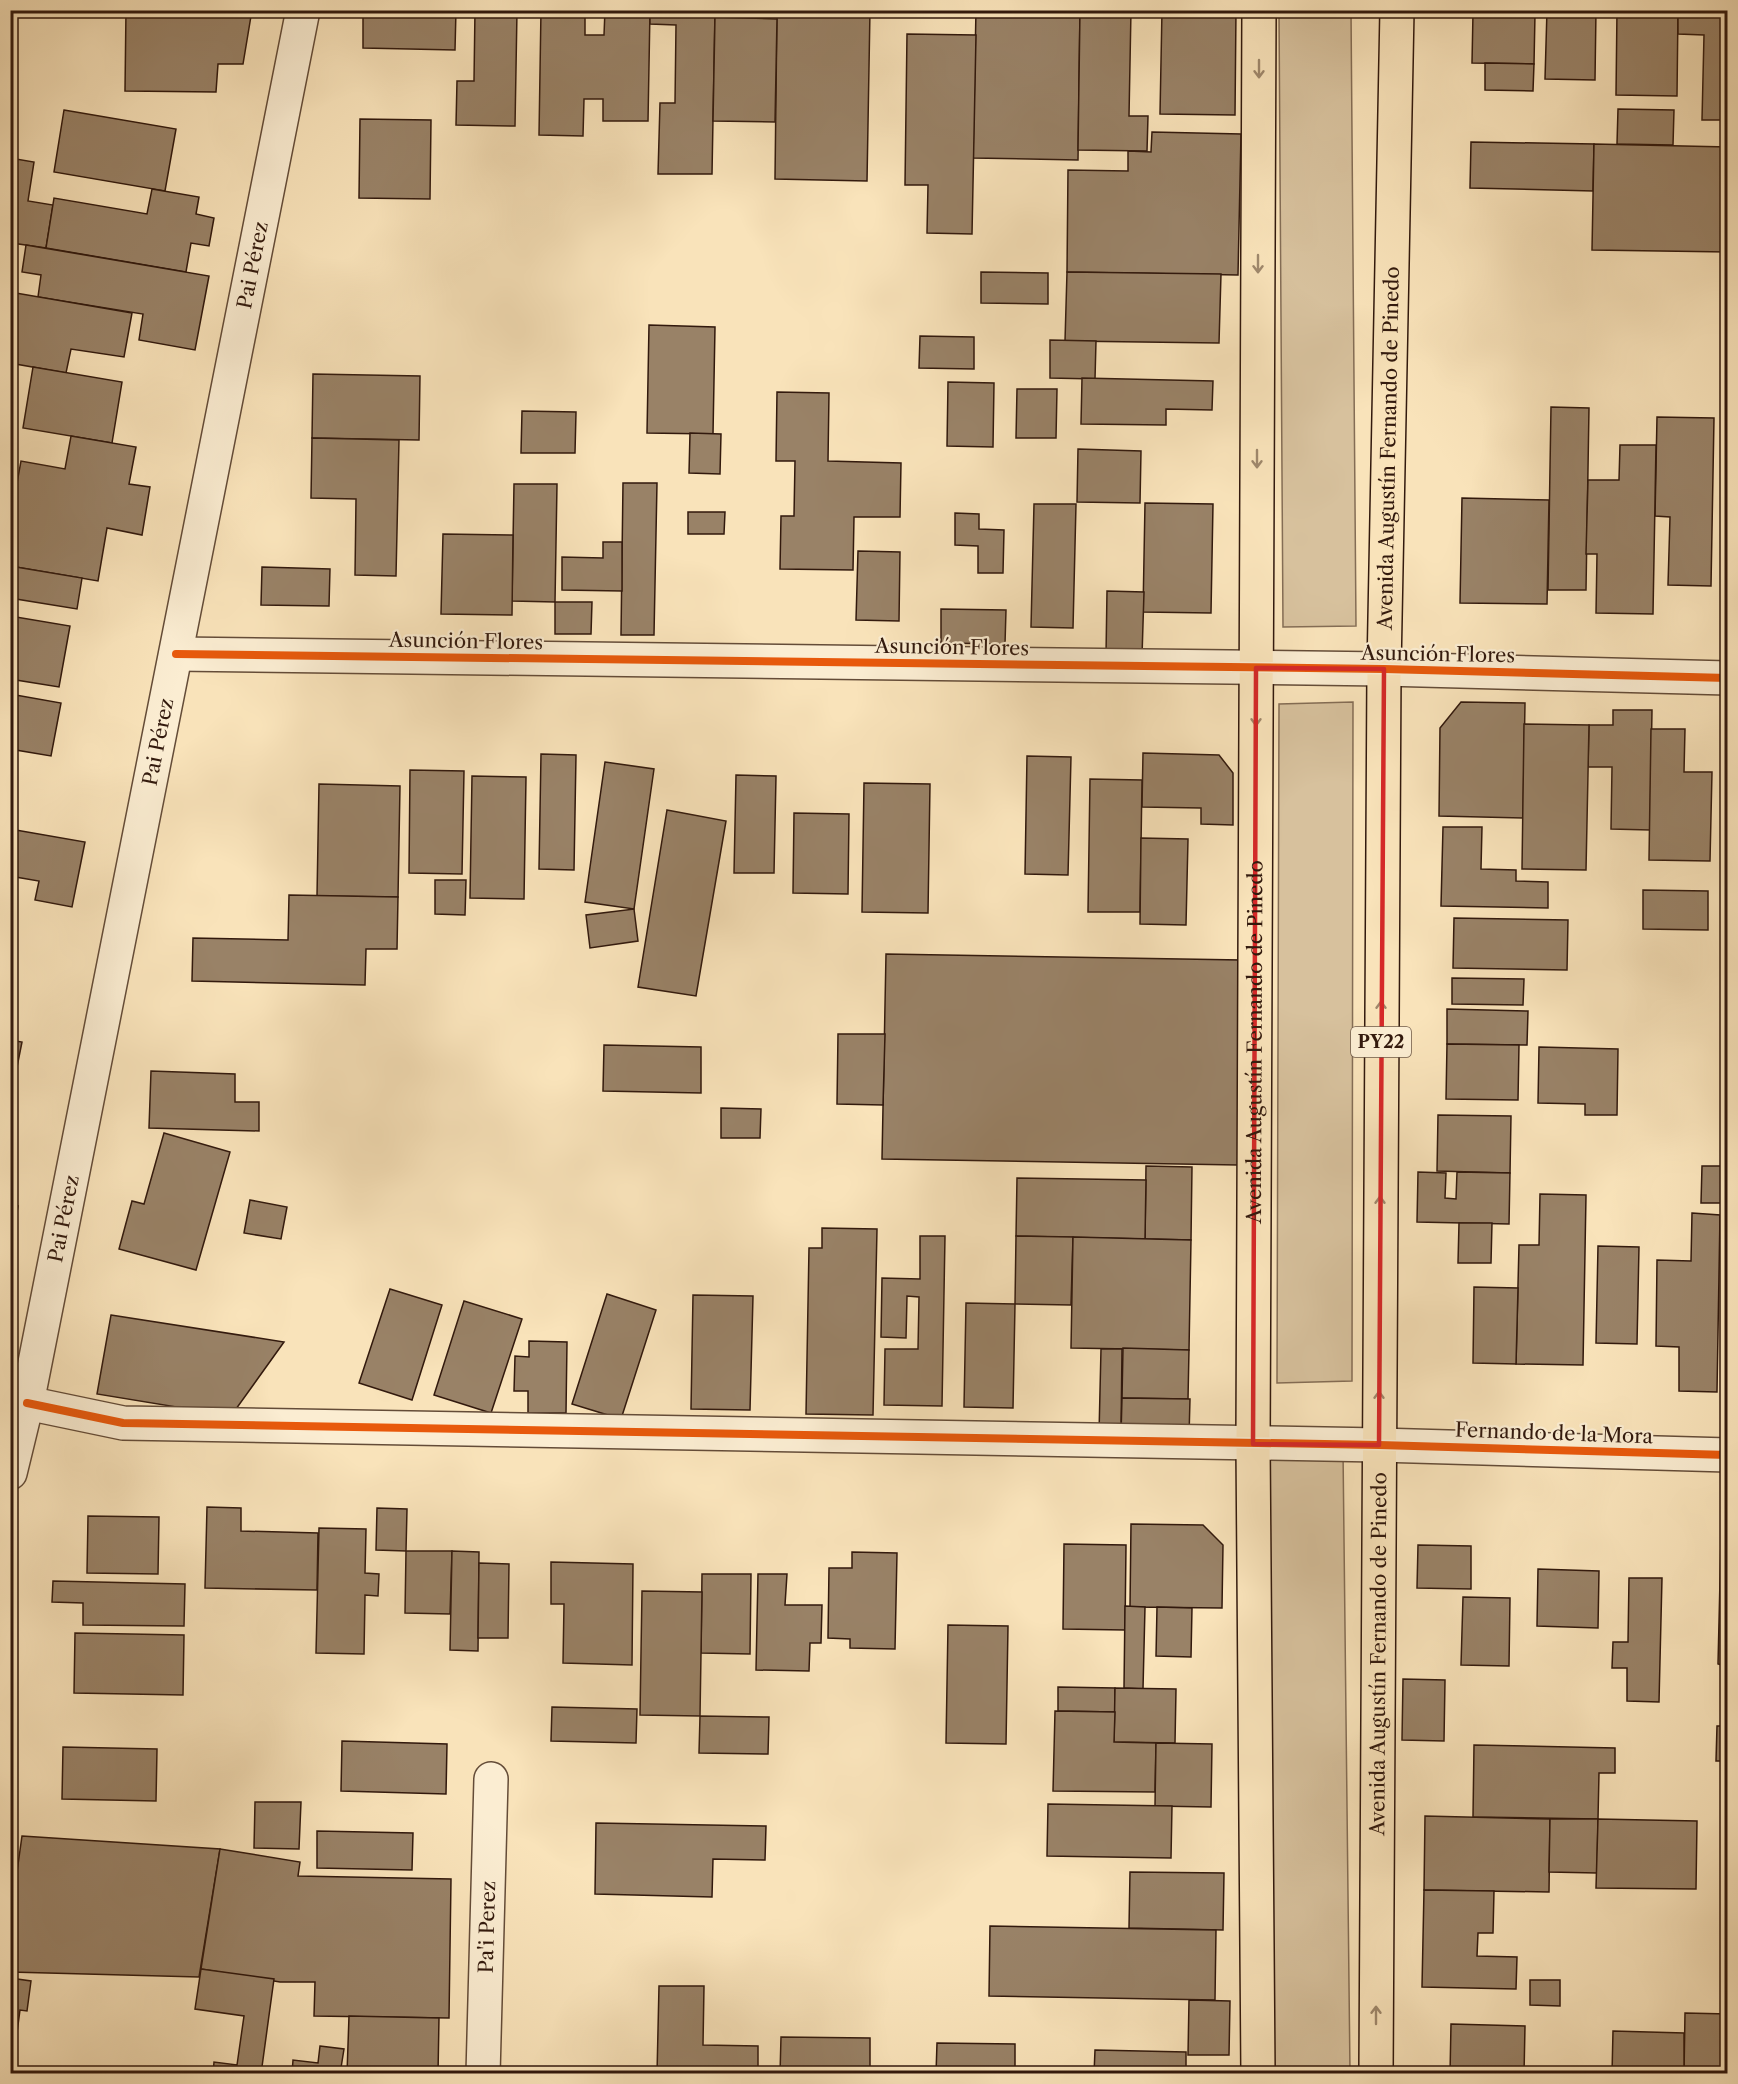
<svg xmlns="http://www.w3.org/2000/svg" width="1738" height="2084" font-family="'Libre Caslon Text',serif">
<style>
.green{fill:#d7c19d;stroke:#846d55;stroke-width:1.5}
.building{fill:#998267;stroke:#32190d;stroke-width:1.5}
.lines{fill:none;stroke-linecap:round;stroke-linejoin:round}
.minor-casing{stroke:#644c38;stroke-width:36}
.trunk-casing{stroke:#32190d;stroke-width:36}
.minor{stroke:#fbedd2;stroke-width:33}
.trunk{stroke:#f9e3ba;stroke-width:33}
.cycleway-casing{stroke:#fbedd2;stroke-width:11}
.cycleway{stroke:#e8590c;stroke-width:8}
.oneway{stroke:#9f886c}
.marked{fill:none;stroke:#d62828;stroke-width:4.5;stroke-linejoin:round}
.labels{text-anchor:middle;stroke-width:4.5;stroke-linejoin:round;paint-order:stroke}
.shield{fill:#fbedd2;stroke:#6e5948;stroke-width:1.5}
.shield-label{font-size:18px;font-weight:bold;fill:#32190d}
.street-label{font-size:20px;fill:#32190d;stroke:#fbedd2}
</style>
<rect width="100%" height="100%" fill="#f9e3ba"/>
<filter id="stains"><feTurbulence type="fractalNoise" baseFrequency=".00333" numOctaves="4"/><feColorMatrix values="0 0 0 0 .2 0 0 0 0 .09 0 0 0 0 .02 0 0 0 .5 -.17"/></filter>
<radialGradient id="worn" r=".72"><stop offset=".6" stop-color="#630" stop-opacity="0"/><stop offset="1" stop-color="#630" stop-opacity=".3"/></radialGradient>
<!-- green -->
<g class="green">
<polygon points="1279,11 1351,11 1356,626 1283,627"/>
<polygon points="1353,702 1352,1381 1277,1383 1279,704"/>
<polygon points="1343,1450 1350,2073 1266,2074 1269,1453"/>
</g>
<!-- building -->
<g class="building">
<polygon points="126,10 252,10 243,64 218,64 216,92 125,91"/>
<polygon points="363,10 456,10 455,50 363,48"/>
<polygon points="475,10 517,11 515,126 456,125 457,81 474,81"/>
<polygon points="541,10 585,10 585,35 604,35 605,10 650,10 648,121 603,121 603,99 584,99 583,136 539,135"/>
<polygon points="650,10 715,10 712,174 658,174 660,103 675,103 676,25 650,24"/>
<polygon points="777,10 870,10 867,181 775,179"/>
<polygon points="976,10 1080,10 1078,160 973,158"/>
<polygon points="1080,10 1131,10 1129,116 1148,116 1147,151 1078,150"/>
<polygon points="1162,10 1236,10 1235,115 1160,114"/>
<polygon points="1495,10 1535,10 1535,14 1495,13"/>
<polygon points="1547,10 1596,10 1595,80 1545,79"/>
<polygon points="1617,10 1678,10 1677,96 1616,95"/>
<polygon points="1678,10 1728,10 1728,120 1702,120 1704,35 1678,34"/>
<polygon points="1473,13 1535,14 1534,64 1472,63"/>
<polygon points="715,17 777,19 775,122 713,121"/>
<polygon points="907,34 976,35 972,234 927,233 928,185 905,185"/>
<polygon points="1485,63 1534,64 1533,91 1485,90"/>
<polygon points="1618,109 1674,110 1673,145 1617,144"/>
<polygon points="64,110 176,129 165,191 54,172"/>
<polygon points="360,119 431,120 430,199 359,198"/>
<polygon points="1152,132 1241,134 1238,275 1067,272 1068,170 1128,171 1128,151 1151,152"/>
<polygon points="1471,142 1594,144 1593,191 1470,188"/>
<polygon points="1594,144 1728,147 1728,252 1592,250"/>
<polygon points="10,158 34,162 28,201 53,205 46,248 12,243 16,218 10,218"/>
<polygon points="152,189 199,197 196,214 214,218 209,246 191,243 186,272 46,248 54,198 147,214"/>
<polygon points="26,245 209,276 195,350 139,340 143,314 38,297 41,275 22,272"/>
<polygon points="981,272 1048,273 1048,304 981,303"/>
<polygon points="1067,272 1221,274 1219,343 1065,341"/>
<polygon points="10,292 132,313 124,357 71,349 66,373 10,363"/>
<polygon points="649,325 715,327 713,434 647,433"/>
<polygon points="920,336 974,337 974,369 919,368"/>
<polygon points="1050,340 1096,341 1095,379 1050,378"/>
<polygon points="33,367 122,382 112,443 23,428"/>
<polygon points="313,374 420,376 419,440 312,438"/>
<polygon points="1082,378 1213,381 1212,410 1166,409 1166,425 1081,424"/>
<polygon points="948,382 994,383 993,447 947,446"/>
<polygon points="1017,389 1057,389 1056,438 1016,438"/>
<polygon points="777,392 829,393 828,461 901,463 900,517 854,517 853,570 780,569 781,516 794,516 795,461 776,461"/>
<polygon points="1551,407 1589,408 1586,590 1548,590"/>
<polygon points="522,411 576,412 575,453 521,453"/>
<polygon points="1657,417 1714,418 1711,586 1668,585 1670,517 1655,516"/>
<polygon points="690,433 721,434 720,474 689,473"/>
<polygon points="71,436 136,447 129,484 150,487 142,535 107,528 98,581 10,566 10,521 21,461 65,469"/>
<polygon points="312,438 399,440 396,576 355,575 356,499 311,498"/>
<polygon points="1620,445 1656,445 1653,614 1596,613 1597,554 1586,554 1588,480 1619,480"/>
<polygon points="1078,449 1141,451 1140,503 1077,502"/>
<polygon points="623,483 657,483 654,635 621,635"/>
<polygon points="514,484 557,484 555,602 512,601"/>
<polygon points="1462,498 1549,500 1547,604 1460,603"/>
<polygon points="1145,503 1213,504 1211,613 1143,612"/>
<polygon points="1034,504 1076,504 1073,628 1031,627"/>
<polygon points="688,512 725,512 724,534 688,534"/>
<polygon points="955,513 979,514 979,529 1004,530 1003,573 978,573 978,546 955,545"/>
<polygon points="443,534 513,535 512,615 441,614"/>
<polygon points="603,542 622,542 622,591 562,590 562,557 603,558"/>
<polygon points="858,551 900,552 899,621 856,620"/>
<polygon points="10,566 82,578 77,609 10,598"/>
<polygon points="262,567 330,569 329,606 261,605"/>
<polygon points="1107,591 1144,592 1142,656 1106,655"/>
<polygon points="555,602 592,602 591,634 555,634"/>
<polygon points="941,609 1006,610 1005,644 941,643"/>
<polygon points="10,616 70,626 59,687 10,679"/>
<polygon points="10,694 61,703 51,756 10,749"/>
<polygon points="1461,702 1525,703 1523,818 1439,816 1440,728"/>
<polygon points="1613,710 1652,710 1650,830 1611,829 1612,767 1588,767 1589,725 1613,725"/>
<polygon points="1524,724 1589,725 1586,870 1522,869"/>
<polygon points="1651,729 1685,729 1684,772 1712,772 1710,861 1649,860"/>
<polygon points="1726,742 1728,742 1728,783 1725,783"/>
<polygon points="1143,753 1219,755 1233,773 1233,825 1201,824 1201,808 1142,807"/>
<polygon points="541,754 576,755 574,870 539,869"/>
<polygon points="1027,756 1071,757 1068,875 1025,874"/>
<polygon points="605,762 654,769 634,909 585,902"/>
<polygon points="410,770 464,771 462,874 409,873"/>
<polygon points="736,775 776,776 774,873 734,873"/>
<polygon points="472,776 526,777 524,899 470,898"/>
<polygon points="1090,779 1142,780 1140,912 1088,912"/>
<polygon points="864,783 930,784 928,913 862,912"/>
<polygon points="319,784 400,786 398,897 317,896"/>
<polygon points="667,810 726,821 696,996 638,987"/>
<polygon points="794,813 849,814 848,894 793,893"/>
<polygon points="1443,827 1482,827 1481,869 1516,870 1516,881 1548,882 1548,908 1441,906"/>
<polygon points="10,829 85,842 72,907 35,900 39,881 10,876"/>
<polygon points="1141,838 1188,839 1186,925 1140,924"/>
<polygon points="435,880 466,880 465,915 435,914"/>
<polygon points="1643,890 1708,891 1708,930 1643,929"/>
<polygon points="289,895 398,897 397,949 366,949 365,985 192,981 193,938 288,940"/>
<polygon points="634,909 638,941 590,948 586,915"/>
<polygon points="1454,918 1568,920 1567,970 1453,968"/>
<polygon points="886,954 1241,960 1238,1165 882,1159"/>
<polygon points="1452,978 1524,979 1523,1005 1452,1004"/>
<polygon points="1447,1009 1528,1011 1527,1045 1447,1044"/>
<polygon points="838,1034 885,1034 883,1105 837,1104"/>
<polygon points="10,1040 22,1042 15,1077 10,1076"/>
<polygon points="1447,1044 1519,1045 1518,1100 1446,1099"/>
<polygon points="604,1045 701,1047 701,1093 603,1091"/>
<polygon points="1539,1047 1618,1049 1617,1115 1585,1115 1585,1104 1538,1103"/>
<polygon points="151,1071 235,1074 235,1102 259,1102 259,1131 149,1128"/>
<polygon points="10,1076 15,1077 10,1104"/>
<polygon points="721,1108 761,1109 760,1138 721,1138"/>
<polygon points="1438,1115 1511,1116 1510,1173 1437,1171"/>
<polygon points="164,1133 230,1152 196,1270 119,1249 132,1201 144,1204"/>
<polygon points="1146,1166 1192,1167 1191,1240 1145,1239"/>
<polygon points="1702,1166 1728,1166 1728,1203 1701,1203"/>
<polygon points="1418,1172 1446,1173 1445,1198 1456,1199 1457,1172 1510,1173 1509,1224 1417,1222"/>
<polygon points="1017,1178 1146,1180 1145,1239 1016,1236"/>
<polygon points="1540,1194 1586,1195 1583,1365 1516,1364 1519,1245 1539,1245"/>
<polygon points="250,1200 287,1207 281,1239 244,1233"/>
<polygon points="10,1205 18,1206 12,1245 10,1244"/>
<polygon points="1692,1213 1720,1215 1717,1392 1679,1391 1679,1347 1656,1346 1657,1260 1691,1261"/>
<polygon points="1459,1223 1492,1223 1491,1263 1458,1263"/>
<polygon points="822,1228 877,1229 873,1415 806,1414 809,1248 822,1248"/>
<polygon points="920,1236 945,1236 942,1406 884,1405 885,1349 918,1349 919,1297 907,1296 906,1338 881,1337 882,1278 920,1279"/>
<polygon points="1016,1236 1073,1237 1071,1305 1015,1304"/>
<polygon points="1073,1237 1191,1240 1189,1350 1071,1348"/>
<polygon points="1598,1246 1639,1247 1637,1344 1596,1343"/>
<polygon points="1474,1287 1518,1288 1516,1364 1473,1363"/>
<polygon points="390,1289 442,1305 412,1400 359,1383"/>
<polygon points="607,1294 656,1310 621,1419 572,1404"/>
<polygon points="693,1295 753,1296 750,1410 691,1409"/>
<polygon points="464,1301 522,1319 491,1413 434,1395"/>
<polygon points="966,1303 1015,1304 1013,1408 964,1407"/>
<polygon points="111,1315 284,1342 231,1416 97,1394"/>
<polygon points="529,1341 567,1342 566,1413 528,1413 528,1391 514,1391 515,1356 529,1357"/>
<polygon points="1123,1348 1189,1350 1188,1399 1122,1398"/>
<polygon points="1101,1349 1122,1349 1121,1434 1099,1434"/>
<polygon points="1122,1398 1190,1399 1189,1436 1121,1434"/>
<polygon points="207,1507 241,1508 241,1531 318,1533 317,1590 205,1588"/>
<polygon points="377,1508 407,1509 406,1551 376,1550"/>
<polygon points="88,1516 159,1517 158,1574 87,1573"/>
<polygon points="1131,1524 1203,1525 1223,1545 1222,1608 1130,1607"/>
<polygon points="319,1528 366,1529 365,1573 379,1574 378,1596 365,1595 364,1654 316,1653"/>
<polygon points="1721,1538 1728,1538 1728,1719 1721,1719 1722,1665 1718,1664"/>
<polygon points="1064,1544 1126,1545 1125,1630 1063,1629"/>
<polygon points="1418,1545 1471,1546 1471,1589 1417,1588"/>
<polygon points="406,1551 452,1551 450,1614 405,1613"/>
<polygon points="452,1551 479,1552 478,1651 450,1650"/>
<polygon points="852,1552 897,1553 895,1649 850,1648 850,1639 828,1638 829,1568 852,1568"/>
<polygon points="551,1562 633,1564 632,1665 563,1663 564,1604 551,1604"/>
<polygon points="479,1563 509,1564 508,1638 478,1638"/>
<polygon points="1538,1569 1599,1571 1598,1628 1537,1626"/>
<polygon points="702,1574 751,1574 750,1654 701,1653"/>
<polygon points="758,1574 787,1574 785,1605 822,1605 821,1643 810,1643 809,1671 756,1670"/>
<polygon points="1629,1578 1662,1578 1659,1702 1627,1701 1627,1668 1612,1668 1613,1642 1628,1642"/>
<polygon points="53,1581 185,1584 184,1626 83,1625 83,1603 52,1602"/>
<polygon points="642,1591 702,1592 700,1716 640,1715"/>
<polygon points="1463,1597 1510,1598 1509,1666 1461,1665"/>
<polygon points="1125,1606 1145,1607 1143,1689 1124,1688"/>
<polygon points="1157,1607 1192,1608 1191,1657 1156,1656"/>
<polygon points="948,1625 1008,1626 1006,1744 946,1743"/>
<polygon points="75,1633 184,1635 183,1695 74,1693"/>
<polygon points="1403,1679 1445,1680 1444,1741 1402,1740"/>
<polygon points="1058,1687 1115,1688 1115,1712 1058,1711"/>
<polygon points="1115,1688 1176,1689 1175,1743 1114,1742"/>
<polygon points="552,1707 637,1709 636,1743 551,1741"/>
<polygon points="1055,1711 1115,1712 1114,1742 1156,1743 1155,1792 1053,1791"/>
<polygon points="700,1716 769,1717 768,1754 699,1753"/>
<polygon points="1717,1726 1728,1726 1728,1761 1716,1761"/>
<polygon points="342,1741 447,1744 446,1794 341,1791"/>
<polygon points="1156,1743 1212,1744 1211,1807 1155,1806"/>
<polygon points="1474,1745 1615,1748 1615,1773 1599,1773 1598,1819 1473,1817"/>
<polygon points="63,1747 157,1749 156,1801 62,1799"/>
<polygon points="255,1802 301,1802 299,1849 254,1848"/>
<polygon points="1048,1804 1172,1806 1171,1858 1047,1856"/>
<polygon points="1425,1816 1550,1819 1549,1892 1424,1890"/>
<polygon points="1550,1819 1598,1819 1597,1873 1549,1872"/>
<polygon points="1598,1819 1697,1821 1696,1889 1596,1888"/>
<polygon points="596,1823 766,1826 765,1860 713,1859 712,1897 595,1894"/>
<polygon points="317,1831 413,1833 412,1870 317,1868"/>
<polygon points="22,1836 220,1849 199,1977 10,1972 10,1922"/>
<polygon points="220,1849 300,1862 298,1876 451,1879 449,2018 314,2016 315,1982 280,1982 201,1969"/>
<polygon points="1130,1872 1224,1873 1223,1930 1129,1928"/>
<polygon points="1424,1890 1494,1891 1493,1933 1478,1933 1477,1956 1517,1957 1516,1989 1422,1987"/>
<polygon points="990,1926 1216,1930 1215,2000 989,1996"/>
<polygon points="201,1969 274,1979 261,2074 213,2074 214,2062 237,2065 244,2016 195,2009"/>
<polygon points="10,1978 31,1981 27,2011 20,2010 14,2055 10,2055"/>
<polygon points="1530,1980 1560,1980 1560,2006 1530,2005"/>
<polygon points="659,1986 704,1986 703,2045 758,2046 758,2074 657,2074"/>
<polygon points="1189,2000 1230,2001 1229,2055 1188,2055"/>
<polygon points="1685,2013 1728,2014 1728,2049 1723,2049 1722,2074 1684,2074"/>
<polygon points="349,2016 439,2018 438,2074 347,2074"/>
<polygon points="1451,2024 1525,2026 1524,2074 1450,2074"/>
<polygon points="1613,2031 1684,2033 1684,2074 1612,2074"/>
<polygon points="781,2037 870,2038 870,2074 780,2074"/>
<polygon points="937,2043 1015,2044 1015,2074 936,2074"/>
<polygon points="320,2046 344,2049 340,2074 292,2074 293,2060 318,2063"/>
<polygon points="1095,2050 1186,2052 1186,2074 1094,2074"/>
<polygon points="1015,2067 1078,2068 1078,2074 1015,2074"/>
</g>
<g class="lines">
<defs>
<g id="minor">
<polyline points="176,654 1384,669 1728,678"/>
<polyline points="27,1403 123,1423 1379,1445 1728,1455"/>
<path id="s1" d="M10,1473L27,1403L303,10"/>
<path id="s2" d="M483,2074L491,1779"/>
</g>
<g id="trunk">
<path id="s3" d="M1258,2074L1253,1444L1259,10"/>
<path id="s4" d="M1376,2074L1384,669L1397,10"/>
</g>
</defs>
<!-- minor casing -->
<use href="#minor" class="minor-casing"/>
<!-- trunk casing -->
<use href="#trunk" class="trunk-casing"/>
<!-- minor -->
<use href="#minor" class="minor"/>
<!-- trunk -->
<use href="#trunk" class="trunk"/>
<defs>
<g id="cycleway">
<polyline points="176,654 1384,669 1728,678"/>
<polyline points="27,1403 123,1423 1379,1445 1728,1455"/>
</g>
</defs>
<!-- cycleway casing -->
<use href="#cycleway" class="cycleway-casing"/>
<!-- cycleway -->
<use href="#cycleway" class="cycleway"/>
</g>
<!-- one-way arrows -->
<defs><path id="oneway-shaft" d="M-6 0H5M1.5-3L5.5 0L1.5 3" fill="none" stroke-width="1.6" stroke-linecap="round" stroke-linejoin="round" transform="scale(1.5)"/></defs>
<g class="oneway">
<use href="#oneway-shaft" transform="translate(1259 69) rotate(90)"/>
<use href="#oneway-shaft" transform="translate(1258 264) rotate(90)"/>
<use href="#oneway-shaft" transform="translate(1257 459) rotate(90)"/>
<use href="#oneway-shaft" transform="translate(1256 717) rotate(90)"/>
<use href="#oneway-shaft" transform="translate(1381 1010) rotate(-90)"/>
<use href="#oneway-shaft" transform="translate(1380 1205) rotate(-90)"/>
<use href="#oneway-shaft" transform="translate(1379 1400) rotate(-90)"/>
<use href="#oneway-shaft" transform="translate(1376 2015) rotate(-90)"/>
</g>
<!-- marked area -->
<path class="marked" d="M1256,668L1384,669L1379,1445L1253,1444Z"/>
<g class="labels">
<!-- shield labels -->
<rect class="shield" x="1351" y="1027" width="60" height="30" rx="4.5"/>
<g class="shield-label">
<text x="1381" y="1048">PY22</text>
</g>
<!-- street labels -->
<g class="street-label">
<text dy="7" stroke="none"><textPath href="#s1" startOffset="1232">Pai Pérez</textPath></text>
<text dy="7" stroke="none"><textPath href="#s4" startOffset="1626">Avenida Augustín Fernando de Pinedo</textPath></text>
<text transform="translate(466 641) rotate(1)" y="7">Asunción Flores</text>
<text transform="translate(952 647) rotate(1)" y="7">Asunción Flores</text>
<text transform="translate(1438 654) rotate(1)" y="7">Asunción Flores</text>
<text dy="7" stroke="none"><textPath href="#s1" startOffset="746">Pai Pérez</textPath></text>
<text dy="7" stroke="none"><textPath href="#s3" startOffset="1032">Avenida Augustín Fernando de Pinedo</textPath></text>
<text dy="7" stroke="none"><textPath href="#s1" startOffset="260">Pai Pérez</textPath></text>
<text transform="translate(1554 1433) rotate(2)" y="7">Fernando de la Mora</text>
<text dy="7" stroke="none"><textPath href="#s4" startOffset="420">Avenida Augustín Fernando de Pinedo</textPath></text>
<text dy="7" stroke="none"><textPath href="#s2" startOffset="147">Pa'i Perez</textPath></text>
</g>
</g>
<!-- margin -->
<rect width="1738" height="2084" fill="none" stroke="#f9e3ba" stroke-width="36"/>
<rect x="12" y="12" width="1714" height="2060" fill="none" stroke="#32190d" stroke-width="3"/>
<rect x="18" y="18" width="1702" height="2048" fill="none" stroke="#32190d" stroke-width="1.5"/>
<rect width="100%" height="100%" filter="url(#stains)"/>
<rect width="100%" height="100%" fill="url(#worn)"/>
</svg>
